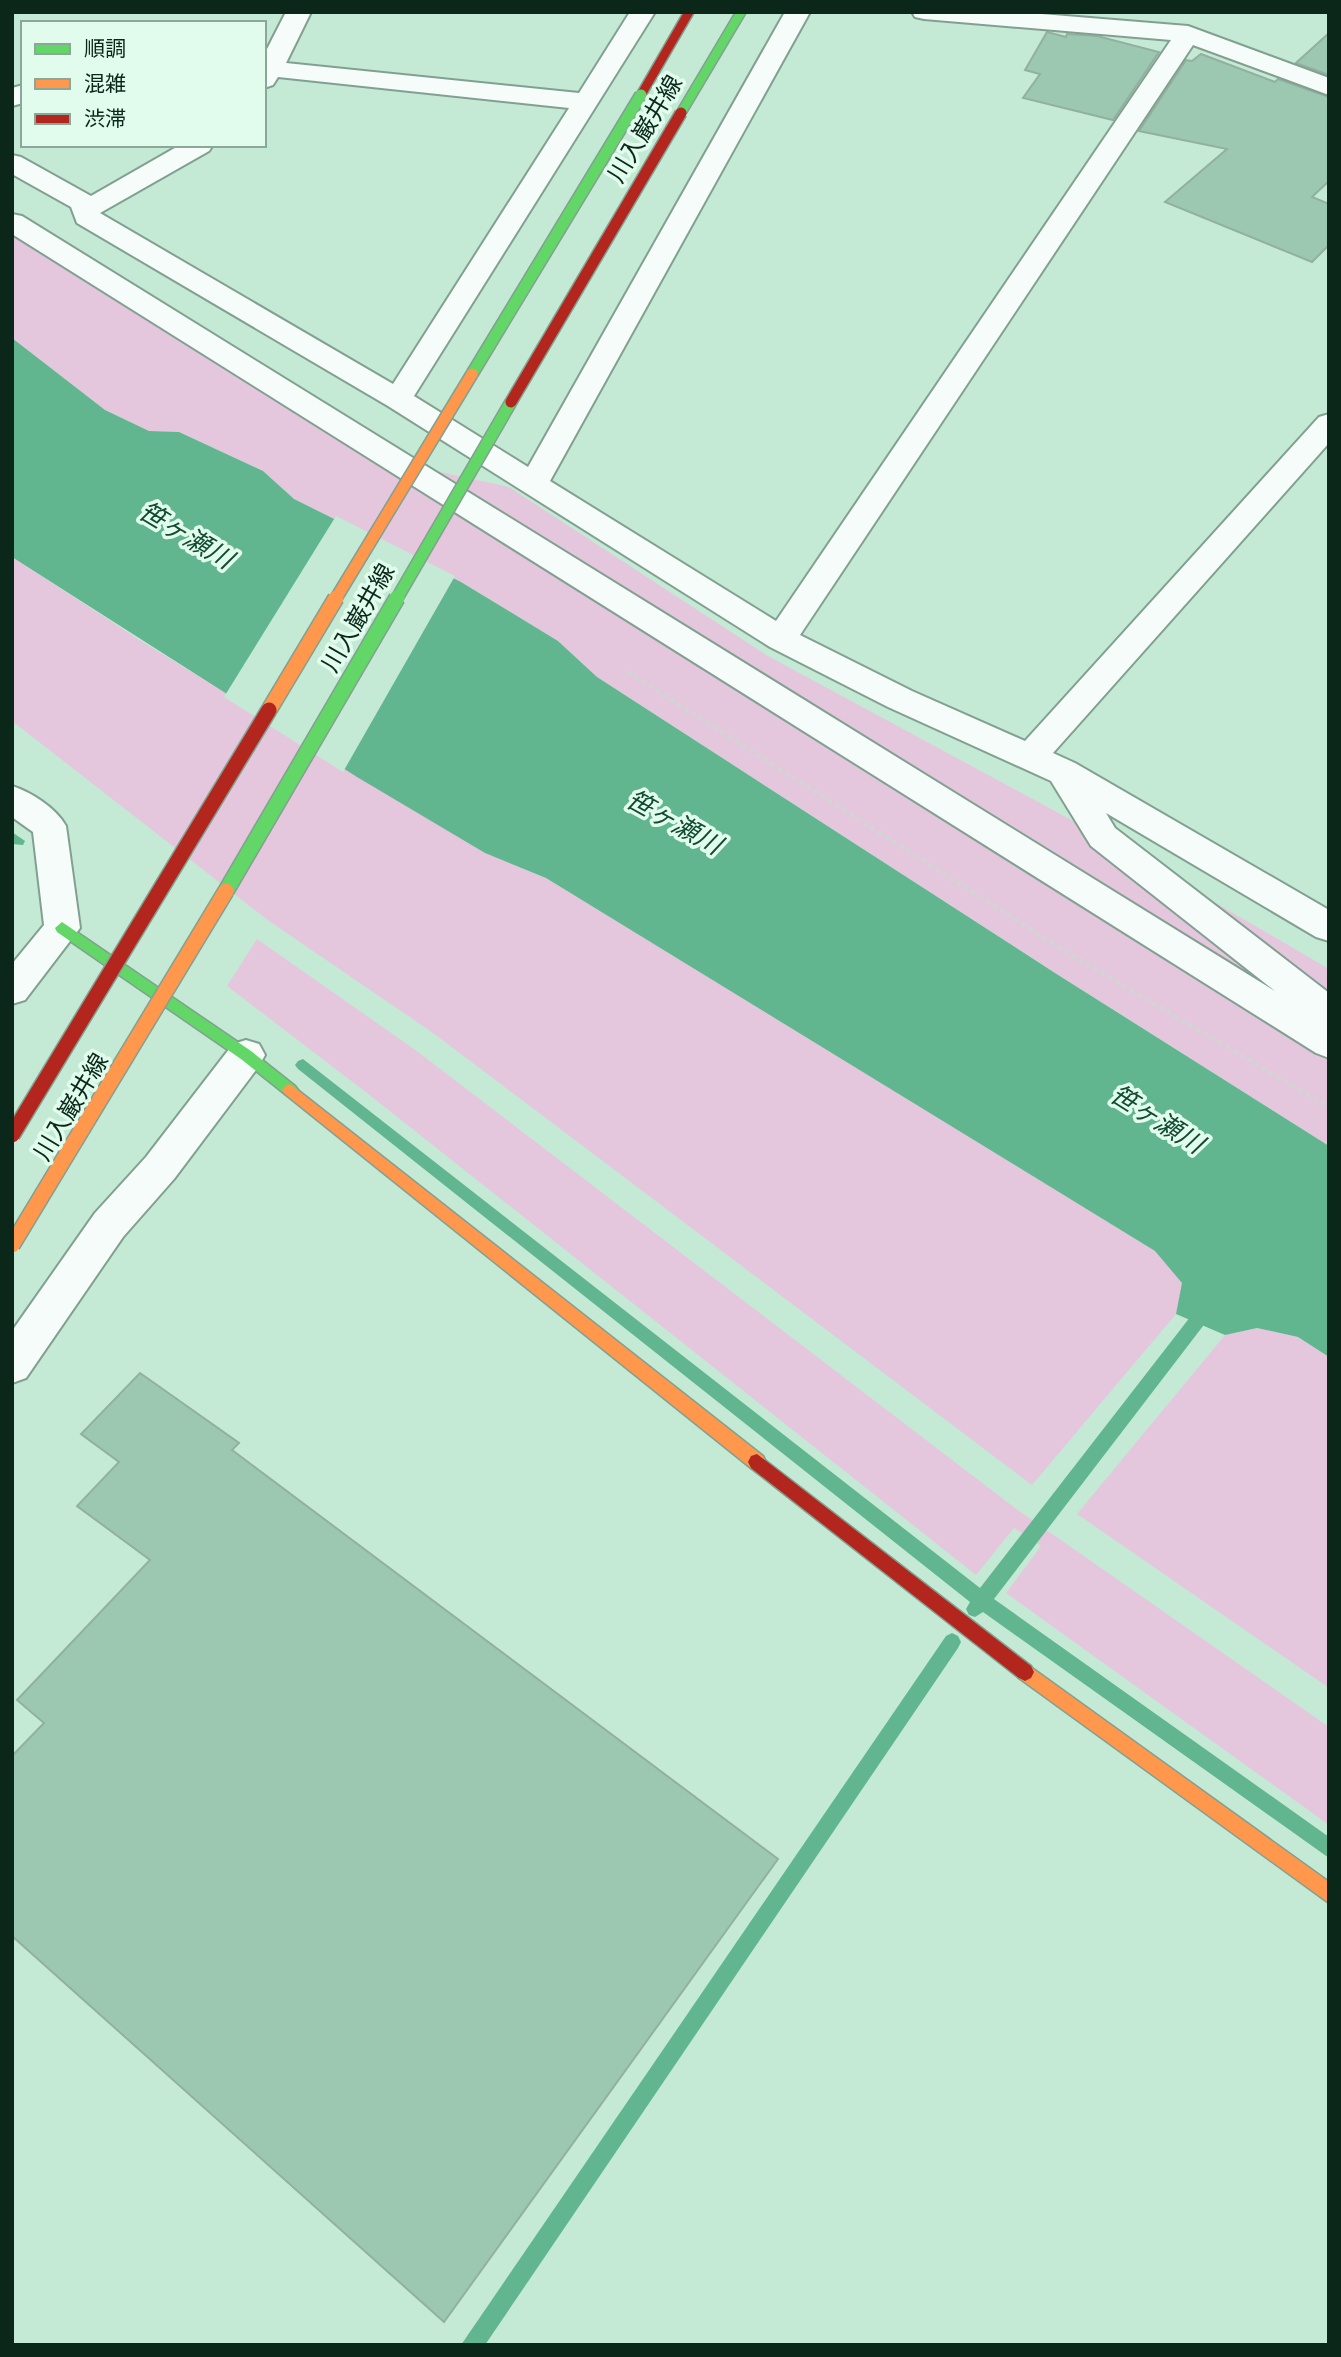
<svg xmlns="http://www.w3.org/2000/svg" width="1341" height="2357" font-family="Rubik,'Noto Sans JP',sans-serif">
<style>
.green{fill:#e4c7dc}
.water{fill:#62b68f}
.pier{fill:#c4ead5}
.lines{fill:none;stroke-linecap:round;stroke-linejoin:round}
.stream{fill:#62b68f;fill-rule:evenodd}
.building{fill:#9cc8b2;stroke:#92b0a0;stroke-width:2}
.street-casing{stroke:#82a091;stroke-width:4}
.fast-casing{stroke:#82a091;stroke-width:3}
.slow-casing{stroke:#82a091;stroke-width:3}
.jam-casing{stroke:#82a091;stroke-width:3}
.path{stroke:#ccd8d2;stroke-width:4.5;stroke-dasharray:3.5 5;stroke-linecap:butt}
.street{fill:#f6fcf9;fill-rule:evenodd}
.fast{fill:#63d668;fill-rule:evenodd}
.slow{fill:#ff974d;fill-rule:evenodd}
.jam{fill:#b3261e;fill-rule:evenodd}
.fast-bridge-far1-casing{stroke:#82a091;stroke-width:14;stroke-linecap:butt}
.fast-bridge-casing{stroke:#82a091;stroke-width:18;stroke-linecap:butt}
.slow-bridge-far1-casing{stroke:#82a091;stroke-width:14;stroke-linecap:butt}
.slow-bridge-casing{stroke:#82a091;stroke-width:18;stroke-linecap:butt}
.jam-bridge-far1-casing{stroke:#82a091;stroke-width:14;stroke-linecap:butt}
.jam-bridge-casing{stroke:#82a091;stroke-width:18;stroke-linecap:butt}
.fast-bridge-far1{stroke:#63d668;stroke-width:11}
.fast-bridge{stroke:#63d668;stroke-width:15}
.slow-bridge-far1{stroke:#ff974d;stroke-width:11}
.slow-bridge{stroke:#ff974d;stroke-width:15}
.jam-bridge-far1{stroke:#b3261e;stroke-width:11}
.jam-bridge{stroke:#b3261e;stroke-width:15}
.labels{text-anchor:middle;stroke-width:7;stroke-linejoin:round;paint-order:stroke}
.street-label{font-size:24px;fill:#0a271a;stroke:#e1fced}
.water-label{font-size:26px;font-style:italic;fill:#134a32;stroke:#e1fced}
</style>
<rect width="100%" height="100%" fill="#c4ead5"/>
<!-- green -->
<g class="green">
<polygon points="12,232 367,456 509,487 768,656 1103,837 1329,969 1329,1146 1055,973 597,677 558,641 461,582 294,499 263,471 179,432 149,431 105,410 12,338"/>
<polygon points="12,557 138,639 485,853 546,878 1155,1251 1183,1283 1176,1314 1032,1485 433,1033 269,921 12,721"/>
<polygon points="257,939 414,1049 1015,1508 1329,1727 1329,1825 1006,1593 1041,1546 1014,1528 976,1575 367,1093 227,986"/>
<polygon points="1257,1328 1298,1337 1329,1357 1329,1688 1077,1514 1225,1335"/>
</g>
<!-- water -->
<polygon class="water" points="12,338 105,410 149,431 179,432 263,471 294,499 461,582 558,641 597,677 1055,973 1329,1146 1329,1357 1298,1337 1257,1328 1225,1335 1176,1314 1182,1283 1155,1251 546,878 485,853 357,777 12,557"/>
<!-- pier -->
<polygon class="pier" points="336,516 455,576 343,772 224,697"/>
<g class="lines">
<!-- stream -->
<g class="stream">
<polygon points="12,832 25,841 23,845 12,844"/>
<polygon points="303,1059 980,1588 1201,1303 1207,1301 1213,1303 1215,1308 1213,1313 994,1599 1329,1837 1329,1858 983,1612 975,1617 969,1615 966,1609 970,1602 298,1069 295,1065 298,1061"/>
<polygon points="952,1633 958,1636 961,1642 958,1648 485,2345 461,2345 946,1636"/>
</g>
</g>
<!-- building -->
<g class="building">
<polygon points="1047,32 1066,37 1067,34 1097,36 1159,52 1113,120 1023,98 1040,74 1025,70"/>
<polygon points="1329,33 1329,75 1296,63"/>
<polygon points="1201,54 1275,82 1278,79 1329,97 1329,181 1312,197 1329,204 1329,245 1312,262 1165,202 1227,149 1139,131 1186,60 1192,61"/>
<polygon points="140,1373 239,1443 232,1450 778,1859 444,2322 12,1936 12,1756 44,1723 17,1700 150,1560 77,1506 119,1462 81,1434"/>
</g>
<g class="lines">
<defs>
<g id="street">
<polygon points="286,12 311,12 286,63 579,93 630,12 655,12 414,396 528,467 785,12 810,12 550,481 776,621 1171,40 924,19 915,17 912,12 1017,12 1188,26 1329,78 1329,95 1193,45 800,635 912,691 1025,741 1319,417 1329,414 1329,443 1053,753 1075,763 1329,910 1329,941 1316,937 1106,813 1115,828 1329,993 1329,1058 1316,1053 12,234 12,214 22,216 1275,991 1091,846 1051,781 888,707 770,647 388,406 77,223 71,207 12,174 12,155 21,157 91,196 180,145 213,145 209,151 100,213 393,384 569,108 278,77 273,85 264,88 264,55"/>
<polygon points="23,85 23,103 12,106 12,88"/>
<path d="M12,786C31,792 56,808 66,826L80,928L25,1000L12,1004V964L44,925L33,832L12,817Z"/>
<polygon points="246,1040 259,1044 265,1055 259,1066 174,1179 123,1237 26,1378 12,1383 12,1331 95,1213 146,1157 233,1044"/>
</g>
<g id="fast">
<polygon points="736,12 746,12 686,113 677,115 676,113"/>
<polygon points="62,922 251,1051 295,1086 298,1090 295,1094 285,1094 241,1059 57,932 55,928"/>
</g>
<g id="slow">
<polygon points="290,1084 763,1456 766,1462 763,1468 757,1470 751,1468 285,1094 282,1090 285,1086"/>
<polygon points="1025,1663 1329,1882 1329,1903 1019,1678 1016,1672 1019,1666"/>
</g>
<g id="jam">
<polygon points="684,12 694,12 646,95 637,97 636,95"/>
<polygon points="757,1454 1031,1666 1034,1672 1031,1678 1025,1681 1019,1678 751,1468 748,1462 751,1456"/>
</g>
</defs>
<!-- street casing -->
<use href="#street" class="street-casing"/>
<!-- fast casing -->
<use href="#fast" class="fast-casing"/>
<!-- slow casing -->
<use href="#slow" class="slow-casing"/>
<!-- jam casing -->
<use href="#jam" class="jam-casing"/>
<!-- path -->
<polyline class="path" points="628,672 1071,955 1329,1107"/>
<!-- street -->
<use href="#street" class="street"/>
<!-- fast -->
<use href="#fast" class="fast"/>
<!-- slow -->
<use href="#slow" class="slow"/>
<!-- jam -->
<use href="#jam" class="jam"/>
<defs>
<g id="fast-bridge-far1">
<polyline points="472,374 641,95"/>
<polyline points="396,600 511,402"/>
</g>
<polyline id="fast-bridge" points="226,891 397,598"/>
<polyline id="slow-bridge-far1" points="335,600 472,374"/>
<g id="slow-bridge">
<polyline points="269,710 336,598"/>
<polyline points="12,1245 226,891"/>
</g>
<polyline id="jam-bridge-far1" points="511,402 681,113"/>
<polyline id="jam-bridge" points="12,1135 269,710"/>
</defs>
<!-- fast-bridge-far1 casing -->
<use href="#fast-bridge-far1" class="fast-bridge-far1-casing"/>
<!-- fast-bridge casing -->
<use href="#fast-bridge" class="fast-bridge-casing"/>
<!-- slow-bridge-far1 casing -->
<use href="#slow-bridge-far1" class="slow-bridge-far1-casing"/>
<!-- slow-bridge casing -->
<use href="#slow-bridge" class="slow-bridge-casing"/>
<!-- jam-bridge-far1 casing -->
<use href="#jam-bridge-far1" class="jam-bridge-far1-casing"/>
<!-- jam-bridge casing -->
<use href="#jam-bridge" class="jam-bridge-casing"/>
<!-- fast-bridge-far1 -->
<use href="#fast-bridge-far1" class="fast-bridge-far1"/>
<!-- fast-bridge -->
<use href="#fast-bridge" class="fast-bridge"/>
<!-- slow-bridge-far1 -->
<use href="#slow-bridge-far1" class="slow-bridge-far1"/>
<!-- slow-bridge -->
<use href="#slow-bridge" class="slow-bridge"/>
<!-- jam-bridge-far1 -->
<use href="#jam-bridge-far1" class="jam-bridge-far1"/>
<!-- jam-bridge -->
<use href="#jam-bridge" class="jam-bridge"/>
</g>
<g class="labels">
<!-- street labels -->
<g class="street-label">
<text transform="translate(645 129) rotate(-59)" y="8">川入巌井線</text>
<text transform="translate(358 618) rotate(-60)" y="8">川入巌井線</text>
<text transform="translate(71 1107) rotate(-59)" y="8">川入巌井線</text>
</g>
<!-- water labels -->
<g class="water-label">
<text transform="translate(186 535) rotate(31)" y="9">笹ヶ瀬川</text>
<text transform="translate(674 822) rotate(29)" y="9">笹ヶ瀬川</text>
<text transform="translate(1157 1119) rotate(32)" y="9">笹ヶ瀬川</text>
</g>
</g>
<!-- border -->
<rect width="1341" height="2357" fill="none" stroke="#0a271a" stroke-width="28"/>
<!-- legend -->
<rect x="21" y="21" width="245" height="126" fill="#e1fced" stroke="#8ba799" stroke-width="2"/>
<rect x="35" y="44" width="35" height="10" fill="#63d668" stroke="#8ba799" stroke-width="2"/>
<text x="84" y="56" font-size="21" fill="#0a271a">順調</text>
<rect x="35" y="79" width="35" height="10" fill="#ff974d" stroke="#8ba799" stroke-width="2"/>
<text x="84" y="91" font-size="21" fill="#0a271a">混雑</text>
<rect x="35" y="114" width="35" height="10" fill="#b3261e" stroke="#8ba799" stroke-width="2"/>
<text x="84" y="126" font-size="21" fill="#0a271a">渋滞</text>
</svg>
